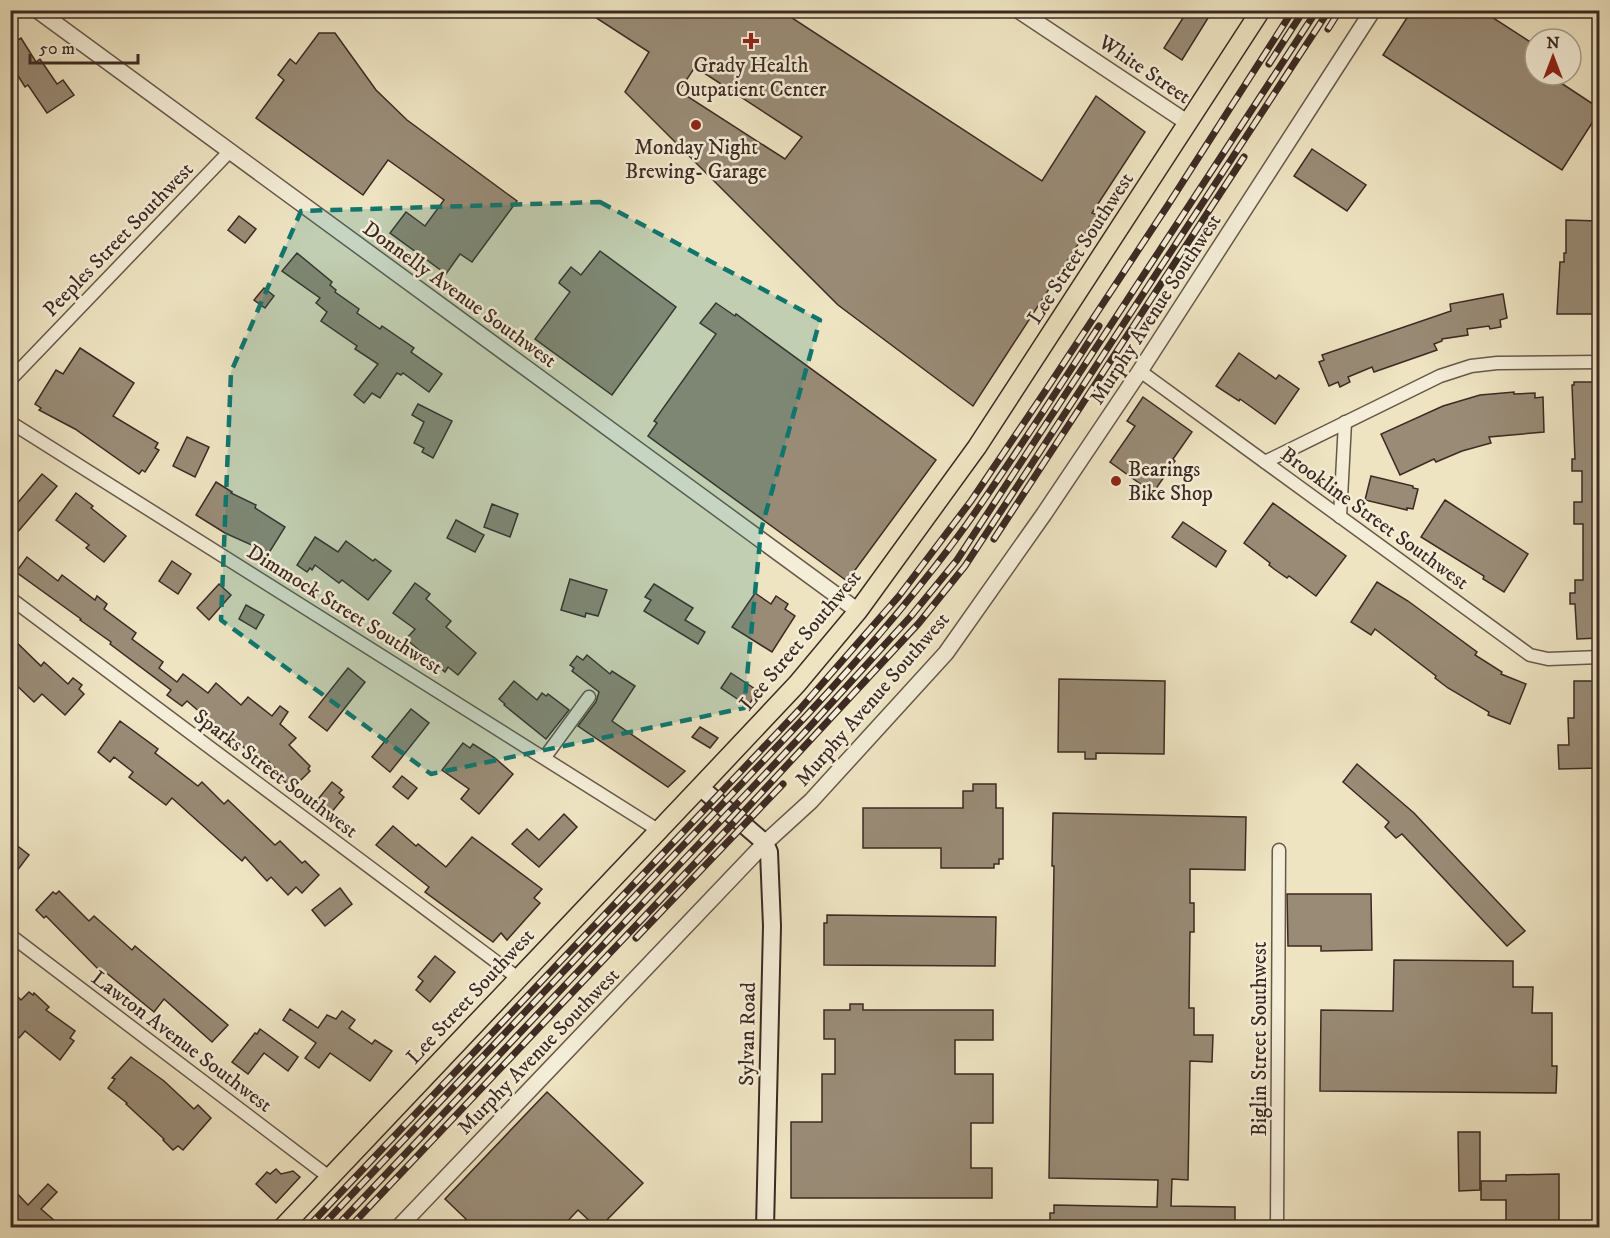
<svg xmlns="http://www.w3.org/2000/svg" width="1610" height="1238" font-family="'IM FELL DW Pica',serif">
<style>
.building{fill:#998b76;stroke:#3c2a23;stroke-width:1.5;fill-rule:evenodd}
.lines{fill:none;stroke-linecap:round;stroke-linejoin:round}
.minor-casing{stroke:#68584b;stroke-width:15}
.tertiary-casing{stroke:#68584b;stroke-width:18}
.secondary-casing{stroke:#3c2a23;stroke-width:20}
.primary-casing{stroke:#3c2a23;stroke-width:21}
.minor{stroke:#f4edd7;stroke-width:12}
.tertiary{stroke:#f4edd7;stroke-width:15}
.secondary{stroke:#f4edd7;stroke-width:16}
.primary{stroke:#eee4c2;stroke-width:18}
.rail-casing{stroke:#3c2a23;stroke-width:7}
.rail{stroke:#f4edd7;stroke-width:4.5;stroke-dasharray:14;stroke-linecap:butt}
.marked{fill:#0f766e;fill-opacity:0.2;stroke:#0f766e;stroke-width:4.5;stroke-dasharray:12 8;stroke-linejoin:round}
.poi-dot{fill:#8f2418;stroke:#f4edd7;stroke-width:2}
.labels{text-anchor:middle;stroke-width:5;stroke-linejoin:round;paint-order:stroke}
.poi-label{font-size:21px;fill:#3c2a23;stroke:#f4edd7}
.street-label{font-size:21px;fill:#3c2a23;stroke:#f4edd7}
</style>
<rect width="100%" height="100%" fill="#eee4c2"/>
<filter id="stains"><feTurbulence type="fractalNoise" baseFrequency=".00333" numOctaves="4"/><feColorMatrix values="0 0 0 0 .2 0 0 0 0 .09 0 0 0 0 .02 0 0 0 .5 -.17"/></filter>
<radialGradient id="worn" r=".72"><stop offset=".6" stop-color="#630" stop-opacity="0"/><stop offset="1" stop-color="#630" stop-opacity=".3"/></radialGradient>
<!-- building -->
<g class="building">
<path d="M584,10H780L1042,181L1096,96L1145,132L1092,213L1097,215L973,406L838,305L625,92L649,52ZM695,67L802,137L785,159L679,91Z"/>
<polygon points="1188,10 1213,10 1182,60 1164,48"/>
<polygon points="1412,10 1481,10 1535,45 1535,75 1549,75 1599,108 1599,112 1562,170 1383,55"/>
<polygon points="319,33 335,33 376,90 407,120 517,201 472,262 460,254 446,274 390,233 406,212 425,226 444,200 388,160 363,195 256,118 284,80 278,75 290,59 296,64"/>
<polygon points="21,38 36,62 40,59 57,84 63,80 74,95 47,113 28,85 25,87 10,63 10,45"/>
<polygon points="1312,149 1366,185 1347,211 1294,176"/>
<polygon points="239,216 256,229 245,243 228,230"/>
<polygon points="1566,220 1599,221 1599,314 1557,314 1560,262 1564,262 1564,253 1566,253"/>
<polygon points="600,251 676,307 612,395 535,339 570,292 559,283 560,281 571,267 581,275"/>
<polygon points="297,253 332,282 330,285 336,290 335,292 359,309 357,313 380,329 382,326 414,348 411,352 442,374 429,392 403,373 401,375 397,373 380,398 372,393 364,403 354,395 378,364 355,349 357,346 321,321 327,312 316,303 320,298 282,271"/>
<polygon points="264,288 274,296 265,308 254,300"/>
<polygon points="1503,294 1507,318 1500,320 1501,327 1490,329 1489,326 1467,329 1468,335 1442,339 1442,341 1434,344 1437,350 1374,372 1372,367 1348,377 1350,382 1340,387 1338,382 1329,386 1319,362 1324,360 1322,355 1451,311 1450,304"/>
<polygon points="716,303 735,316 736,314 936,460 847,581 648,436 657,423 654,421 716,334 700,323"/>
<polygon points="80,348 134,383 113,416 158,443 155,448 159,450 145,472 142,470 139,474 75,429 39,410 41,408 35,404 56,370 63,374"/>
<polygon points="1239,353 1276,379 1279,375 1299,389 1275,424 1240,399 1239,401 1216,386"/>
<polygon points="1574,382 1599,382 1599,638 1577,639 1575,604 1570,604 1570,593 1575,593 1575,580 1583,580 1583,524 1574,524 1574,502 1582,502 1582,471 1572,471 1572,459 1575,459 1572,385 1574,385"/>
<polygon points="1514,392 1514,394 1535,393 1535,398 1543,397 1544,432 1489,437 1491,443 1462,451 1436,462 1434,459 1400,475 1381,434 1443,406 1480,395"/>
<polygon points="1143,397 1192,432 1173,459 1175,461 1153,493 1110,462 1135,426 1127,421"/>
<polygon points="418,404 452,421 433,458 422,452 424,448 414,443 424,422 412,415"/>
<polygon points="187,437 209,447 195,477 173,466"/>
<polygon points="42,474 57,486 10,541 10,512"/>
<polygon points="1371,476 1413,486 1413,488 1418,489 1413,509 1407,508 1407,510 1365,500"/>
<polygon points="216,482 232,492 231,493 256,505 255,508 285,527 267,556 253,548 254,546 225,533 196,515"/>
<polygon points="76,493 93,506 91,508 126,536 104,562 86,548 89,545 56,520"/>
<polygon points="1445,500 1528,554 1504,592 1483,579 1484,576 1421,537"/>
<polygon points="1273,503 1346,556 1316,596 1289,576 1287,578 1274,569 1269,565 1270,563 1244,543"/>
<polygon points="492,504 518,514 510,537 484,527"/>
<polygon points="456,520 484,535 475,552 447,538"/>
<polygon points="1183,522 1226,551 1216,567 1172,537"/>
<polygon points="315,537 338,552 346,541 373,561 375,559 391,571 368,600 342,580 339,583 315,565 312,570 310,568 307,572 297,565"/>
<polygon points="27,557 58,581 62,575 95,600 97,596 107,604 104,609 136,633 132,639 163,662 159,668 177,682 183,674 208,693 216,683 241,705 248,697 272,716 280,706 288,712 280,724 296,738 289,745 310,766 308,769 310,771 292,789 282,779 284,777 268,761 266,764 248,748 246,749 232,738 231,739 187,701 182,706 167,695 171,690 110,644 111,642 80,620 81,619 16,572"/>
<polygon points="172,561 191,574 178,594 159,581"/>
<polygon points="570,579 607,590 598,616 586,613 585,617 561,610"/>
<polygon points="1377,582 1408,601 1477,652 1475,655 1502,672 1501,674 1526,684 1510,724 1488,715 1489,712 1448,688 1435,678 1436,676 1375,629 1371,635 1351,622"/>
<polygon points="415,583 430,594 426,599 451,621 446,627 476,653 458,675 448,667 445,672 406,639 415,629 393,613"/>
<polygon points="219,584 231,595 209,620 197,608"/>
<polygon points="654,584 693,608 685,620 705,632 698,644 644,611 651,600 645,597"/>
<polygon points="755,593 771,604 776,596 788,604 785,609 795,616 772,652 732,627"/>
<polygon points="246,605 264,615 256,629 239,619"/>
<polygon points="10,636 41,666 44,662 68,684 73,678 82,685 79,689 84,694 65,715 42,694 34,702 10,679"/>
<polygon points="587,655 610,674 612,671 635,686 612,721 685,771 668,787 578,726 596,702 599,692 572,671 574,668 570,665 577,656 583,660"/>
<polygon points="348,668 365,682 327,731 309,717"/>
<polygon points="731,673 758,691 748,706 721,688"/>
<polygon points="1059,679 1165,681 1164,754 1096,753 1096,759 1085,759 1085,752 1058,752"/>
<polygon points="514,681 537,700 542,693 546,696 548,694 569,710 546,739 504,705 505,704 499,699"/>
<polygon points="1574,681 1599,681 1599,768 1559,769 1558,745 1569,745 1568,718 1574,718"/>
<polygon points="411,709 429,723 390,772 372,757"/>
<polygon points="120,721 158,749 155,753 198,786 202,782 224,804 228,800 275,845 280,841 302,863 305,861 319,875 302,893 296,887 288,895 271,877 267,881 245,857 242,861 172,798 166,805 129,777 133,772 114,757 110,762 98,752"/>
<polygon points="700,727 718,738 710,748 692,737"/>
<polygon points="463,743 470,748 473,744 495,758 513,774 479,814 461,799 469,789 442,770"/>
<polygon points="1357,764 1414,813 1525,931 1507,946 1402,834 1396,838 1385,827 1389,822 1343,782"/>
<polygon points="402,776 417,788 408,799 393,787"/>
<polygon points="332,782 342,790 339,793 344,797 330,814 314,804"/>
<polygon points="973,784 996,784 996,808 1003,808 1003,859 999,859 999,864 994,864 994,868 941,868 941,848 863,848 863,808 963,808 963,791 973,791"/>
<polygon points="1053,813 1246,817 1245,870 1190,869 1190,903 1194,903 1194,932 1190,932 1189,1008 1194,1008 1194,1035 1213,1035 1212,1062 1190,1061 1188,1180 1172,1179 1171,1206 1235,1207 1235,1227 1050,1227 1050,1213 1054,1213 1054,1205 1157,1207 1158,1180 1049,1178 1054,866 1052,866"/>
<polygon points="564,814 577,827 539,867 512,844 527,829 539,840"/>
<polygon points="393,826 416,846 418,844 446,867 472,837 542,889 534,898 540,903 507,940 501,933 493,942 425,892 429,887 376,845"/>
<polygon points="15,844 29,855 10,880 10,850"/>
<polygon points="340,888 352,904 325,926 312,910"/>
<polygon points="59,891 89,921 94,916 132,950 135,946 228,1025 212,1042 164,999 154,1012 104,971 102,973 46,916 44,918 36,910 53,892 56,894"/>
<polygon points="1287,894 1371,894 1372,950 1321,951 1321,946 1288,946"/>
<polygon points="827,915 996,917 995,966 824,965 824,923 827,923"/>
<polygon points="435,956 455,972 430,1002 416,990 423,981 418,977"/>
<polygon points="1394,960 1513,961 1513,987 1533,987 1532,1013 1552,1013 1552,1066 1557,1066 1556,1093 1320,1091 1321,1010 1393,1011"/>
<polygon points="10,989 21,1000 29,992 33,995 34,993 49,1007 46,1010 75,1031 70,1038 74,1041 60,1060 25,1031 19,1038 10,1029"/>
<polygon points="850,1004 863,1004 863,1010 993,1010 993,1040 955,1040 955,1074 993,1074 993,1123 971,1123 971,1168 992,1168 992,1198 791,1198 791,1122 822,1122 822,1074 835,1074 835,1039 824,1039 824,1010 850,1010"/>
<polygon points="290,1009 318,1028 327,1015 336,1019 342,1011 355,1020 349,1028 372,1044 375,1040 392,1051 370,1081 330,1053 319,1068 305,1058 316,1043 283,1020"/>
<polygon points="260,1029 298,1057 288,1071 264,1053 248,1074 232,1062 255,1033 257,1034"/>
<polygon points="131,1057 164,1081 194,1109 198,1105 211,1118 183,1150 178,1146 173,1150 163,1140 164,1139 126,1104 127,1103 108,1088 115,1079 112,1078"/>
<polygon points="547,1092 643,1183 600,1227 596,1227 578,1210 562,1227 458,1227 466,1219 445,1199"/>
<polygon points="1458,1132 1480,1132 1480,1190 1459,1191"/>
<polygon points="276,1169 281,1174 293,1171 300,1177 276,1203 256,1184 267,1172 270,1174"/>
<polygon points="1559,1174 1559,1227 1506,1227 1506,1200 1481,1200 1481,1181 1506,1181 1506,1175"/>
<polygon points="48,1184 57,1192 41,1209 62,1227 10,1227 10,1186 28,1205"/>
</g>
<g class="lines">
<defs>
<g id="minor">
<polyline points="1140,371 1530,655 1548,659 1600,657"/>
<polyline points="10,380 230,151"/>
<polyline points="10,422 658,830"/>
<polyline points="1265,462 1440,376 1471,366 1497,363 1600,362"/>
<polyline points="1340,517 1345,422"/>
<polyline points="10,598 518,978"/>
<polyline points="545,757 589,697"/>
<polyline points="10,935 329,1177"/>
<polyline points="1277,1228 1279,850"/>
</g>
<g id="tertiary">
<polyline points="37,10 858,611"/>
<polyline points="1018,10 1188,123"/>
<polyline points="398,1228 765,843 811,801 946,653 1044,514 1140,371 1373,10"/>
</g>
<polyline id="secondary" points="700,787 765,843 769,852 772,926 765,1228"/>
<polyline id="primary" points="282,1228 700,787 797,684 858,611 977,447 1261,10"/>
</defs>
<!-- minor casing -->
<use href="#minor" class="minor-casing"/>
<!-- tertiary casing -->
<use href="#tertiary" class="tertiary-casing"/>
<!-- secondary casing -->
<use href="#secondary" class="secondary-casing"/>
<!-- primary casing -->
<use href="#primary" class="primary-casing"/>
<!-- minor -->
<use href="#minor" class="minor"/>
<!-- tertiary -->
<use href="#tertiary" class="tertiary"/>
<!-- secondary -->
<use href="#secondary" class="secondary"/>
<!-- primary -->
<use href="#primary" class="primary"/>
<defs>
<g id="rail">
<polyline points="1328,29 1340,10"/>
<polyline points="1269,64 1304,10"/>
<polyline points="994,539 1244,157"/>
<polyline points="636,938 783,784"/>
<polyline points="307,1228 800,709 899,596 971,501 1044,393 1168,205 1293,10"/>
<path d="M320,1228L806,716C863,655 918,592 967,524C1013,459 1056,392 1099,326"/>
<polyline points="335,1228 804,733 911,616 957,560 1317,10"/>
<polyline points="349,1228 737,819 919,623 965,566 1329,10"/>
</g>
</defs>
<!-- rail casing -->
<use href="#rail" class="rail-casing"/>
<!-- rail -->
<use href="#rail" class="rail"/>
</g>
<!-- marked area -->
<path class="marked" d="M600,202L820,320L761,530L744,708L431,774L221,620L231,372L301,211Z"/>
<!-- markers -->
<g class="poi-dot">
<path d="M748 32h6v6h6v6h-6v6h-6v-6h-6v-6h6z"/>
<circle cx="696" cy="125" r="6"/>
<circle cx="1116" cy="481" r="6"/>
</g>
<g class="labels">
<!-- poi labels -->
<g class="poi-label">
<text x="751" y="72">Grady Health<tspan x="751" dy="24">Outpatient Center</tspan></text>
<text x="696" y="154">Monday Night<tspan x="696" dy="24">Brewing- Garage</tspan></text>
<text x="1128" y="476" text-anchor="start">Bearings<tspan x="1128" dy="24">Bike Shop</tspan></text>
</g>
<!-- street labels -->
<g class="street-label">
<text transform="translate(1145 69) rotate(34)" y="7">White Street</text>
<text transform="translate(118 239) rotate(-46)" y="7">Peeples Street Southwest</text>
<text transform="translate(1080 248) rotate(-57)" y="7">Lee Street Southwest</text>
<text transform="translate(460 294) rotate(36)" y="7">Donnelly Avenue Southwest</text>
<text transform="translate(1155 309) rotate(-57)" y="7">Murphy Avenue Southwest</text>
<text transform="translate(1375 518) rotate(36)" y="7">Brookline Street Southwest</text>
<text transform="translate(345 609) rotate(32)" y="7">Dimmock Street Southwest</text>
<text transform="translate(800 640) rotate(-50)" y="7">Lee Street Southwest</text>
<text transform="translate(872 699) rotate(-49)" y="7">Murphy Avenue Southwest</text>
<text transform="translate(276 773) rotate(37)" y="7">Sparks Street Southwest</text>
<text transform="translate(470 996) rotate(-47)" y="7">Lee Street Southwest</text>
<text transform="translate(747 1034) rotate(-89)" y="7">Sylvan Road</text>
<text transform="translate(1259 1039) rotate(-90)" y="7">Biglin Street Southwest</text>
<text transform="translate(182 1041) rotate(37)" y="7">Lawton Avenue Southwest</text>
<text transform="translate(538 1051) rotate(-46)" y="7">Murphy Avenue Southwest</text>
</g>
</g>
<!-- margin -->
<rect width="1610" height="1238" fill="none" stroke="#eee4c2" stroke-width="36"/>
<rect x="12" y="12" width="1586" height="1214" fill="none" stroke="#3c2a23" stroke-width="3"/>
<rect x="18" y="18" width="1574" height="1202" fill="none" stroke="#3c2a23" stroke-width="1.5"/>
<!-- north arrow -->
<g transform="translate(1553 57)"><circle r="28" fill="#f4edd7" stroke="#aa9f8f" stroke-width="1.5"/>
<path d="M0-4.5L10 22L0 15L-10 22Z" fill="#8f2418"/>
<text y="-9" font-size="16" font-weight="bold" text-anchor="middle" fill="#3c2a23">N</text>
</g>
<!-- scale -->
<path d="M30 54v9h108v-9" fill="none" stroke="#3c2a23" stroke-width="3"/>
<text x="39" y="54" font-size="18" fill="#3c2a23" stroke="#f4edd7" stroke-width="4.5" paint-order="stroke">50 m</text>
<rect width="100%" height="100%" filter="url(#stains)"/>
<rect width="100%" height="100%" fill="url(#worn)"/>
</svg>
